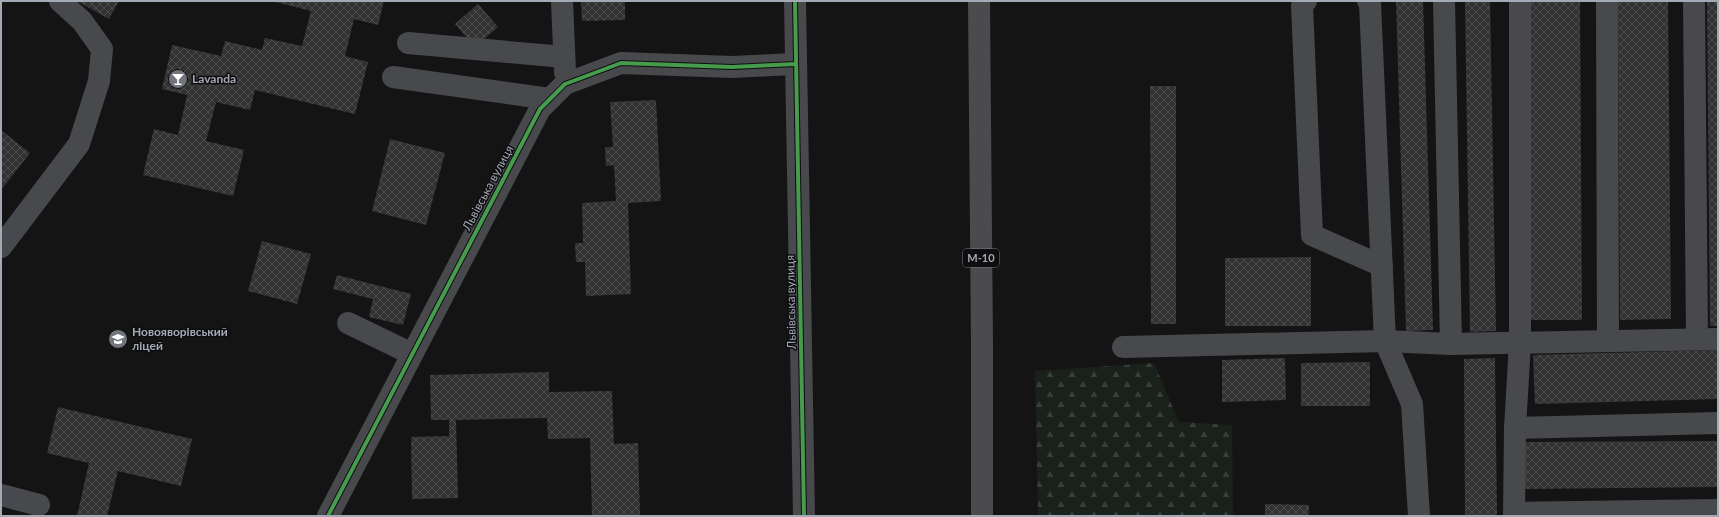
<svg xmlns="http://www.w3.org/2000/svg" width="1719" height="517" font-family="Lato,sans-serif">
<style>
.forest{fill:url(#forest-firs)}
.building{fill:url(#building-cross-hatch)}
.lines{fill:none;stroke-linecap:round;stroke-linejoin:round}
.minor{stroke:#48494d;stroke-width:22}
.highway{stroke:#4b4b4e;stroke-width:22}
.cycleway-casing{stroke:#0e0e10;stroke-width:6}
.cycleway{stroke:#469c4c;stroke-width:4}
.labels{text-anchor:middle;stroke-width:3;stroke-linejoin:round;paint-order:stroke}
.shield{fill:#0e0e10;stroke:#777a84;stroke-width:1}
.shield-label{font-size:11px;font-weight:bold;fill:#a4a9b6}
.poi-label{font-size:12px;font-weight:bold;fill:#a4a9b6;stroke:#0e0e10;text-anchor:start}
.street-label{font-size:12px;fill:#a4a9b6;stroke:#0e0e10}
</style>
<defs>
<pattern id="forest-firs" width="22" height="20" patternUnits="userSpaceOnUse"><rect width="22" height="20" fill="#1a211b"/><path d="M5 1l3.5 6h-7zM16 11l3.5 6h-7z" fill="#383e3a"/></pattern>
<pattern id="building-cross-hatch" width="8" height="8" patternUnits="userSpaceOnUse"><rect width="8" height="8" fill="#323233"/><path d="M0 0l8 8M0 8l8-8" fill="none" stroke="#4d4d4e"/></pattern>
</defs>
<rect width="100%" height="100%" fill="#141414"/>
<!-- forest -->
<polygon class="forest" points="1154,363 1179,422 1232,425 1233,516 1038,516 1035,371"/>
<!-- building -->
<g class="building">
<polygon points="77,1 119,1 109,19"/>
<polygon points="272,1 384,1 378,25 354,19 345,56 368,62 355,114 255,90 250,110 216,102 206,141 244,150 233,196 143,175 154,129 178,135 187,95 162,89 172,45 221,56 225,41 262,50 265,38 302,46 311,11"/>
<polygon points="581,1 625,1 625,20 582,21"/>
<polygon points="1396,1 1423,1 1433,330 1406,331"/>
<polygon points="1465,1 1490,1 1496,331 1470,332"/>
<polygon points="1529,1 1580,1 1582,320 1531,320"/>
<polygon points="1618,1 1668,1 1671,319 1620,320"/>
<polygon points="1707,1 1718,1 1718,326 1710,326"/>
<polygon points="478,4 498,27 475,47 455,24"/>
<polygon points="1150,86 1176,86 1176,324 1151,324"/>
<polygon points="656,100 661,201 628,203 631,294 586,296 585,262 576,262 575,243 583,243 582,203 616,201 614,165 606,166 605,147 613,147 610,102"/>
<polygon points="1,130 30,153 1,190"/>
<polygon points="390,139 445,153 426,225 372,211"/>
<polygon points="262,241 311,254 297,304 248,291"/>
<polygon points="1311,257 1311,326 1225,326 1225,258"/>
<polygon points="337,275 411,294 403,325 369,317 373,299 333,289"/>
<polygon points="1718,350 1718,399 1535,404 1533,355"/>
<polygon points="1285,358 1286,400 1222,402 1222,360"/>
<polygon points="1495,358 1497,516 1465,516 1464,359"/>
<polygon points="1370,362 1370,406 1301,406 1301,363"/>
<polygon points="549,372 549,392 612,391 614,444 638,443 640,516 592,516 590,438 548,439 547,418 456,420 458,498 412,499 411,437 449,436 449,420 431,420 430,375"/>
<polygon points="58,407 192,439 181,486 118,471 107,516 77,516 89,463 47,453"/>
<polygon points="1718,441 1718,487 1519,489 1519,442"/>
<polygon points="1265,504 1309,505 1309,516 1265,516"/>
</g>
<g class="lines">
<!-- minor -->
<g class="minor">
<polyline points="562,1 565,72"/>
<polyline points="795,1 804,516"/>
<polyline points="1306,1 1302,6 1312,235 1382,266"/>
<polyline points="1368,1 1370,3 1385,341 1412,404 1419,516"/>
<polyline points="1444,1 1451,344"/>
<polyline points="1607,1 1608,341"/>
<polyline points="1694,1 1697,339"/>
<polyline points="408,43 564,57"/>
<polyline points="393,77 550,99"/>
<polyline points="1,247 79,144 99,81 102,49 82,21 60,1"/>
<polyline points="348,323 412,354"/>
<polyline points="1123,347 1385,341 1451,344 1718,339"/>
<polyline points="1515,428 1718,423"/>
<polyline points="1,495 39,505"/>
<polyline points="1514,513 1718,510"/>
<polyline points="328,516 540,109 565,84 621,63 732,67 796,64"/>
<polyline points="1514,516 1515,428 1520,343 1520,1"/>
</g>
<!-- highway -->
<polyline class="highway" points="979,1 982,347 982,516"/>
<defs>
<g id="cycleway">
<polyline points="795,1 804,516"/>
<polyline points="328,516 540,109 565,84 621,63 732,67 796,64"/>
</g>
</defs>
<!-- cycleway casing -->
<use href="#cycleway" class="cycleway-casing"/>
<!-- cycleway -->
<use href="#cycleway" class="cycleway"/>
</g>
<!-- icons -->
<defs>
<symbol id="bar-disc" viewBox="-11 -11 22 22"><circle r="9.5" fill="#72757d" stroke="#0e0e10"/><path d="M-6-5H6L.8 .8V4.5H3.5V6h-7V4.5H-.8V.8Z" fill="#fff"/></symbol>
<symbol id="school-disc" viewBox="-11 -11 22 22"><circle r="9.5" fill="#72757d" stroke="#0e0e10"/><path d="M0-5L7-2L0 1L-7-2ZM-4 1L0 2.5L4 1V4Q0 6-4 4Z" fill="#fff"/></symbol>
</defs>
<g fill-rule="evenodd">
<use href="#bar-disc" x="167" y="68" width="22" height="22"/>
<use href="#school-disc" x="107" y="328" width="22" height="22"/>
</g>
<g class="labels">
<!-- shield labels -->
<rect class="shield" x="963" y="249" width="36" height="18" rx="3"/>
<g class="shield-label">
<text x="981" y="262">М-10</text>
</g>
<!-- poi labels -->
<g class="poi-label">
<text x="192" y="83">Lavanda</text>
<text x="132" y="336">Новояворівський<tspan x="132" dy="14">ліцей</tspan></text>
</g>
<!-- street labels -->
<g class="street-label">
<text transform="translate(488 188) rotate(-62)" y="4">Львівська вулиця</text>
<text transform="translate(791 302) rotate(-91)" y="4">Львівська вулиця</text>
</g>
</g>
<!-- border -->
<rect width="1719" height="517" fill="none" stroke="#a4a9b6" stroke-width="4"/>
</svg>
